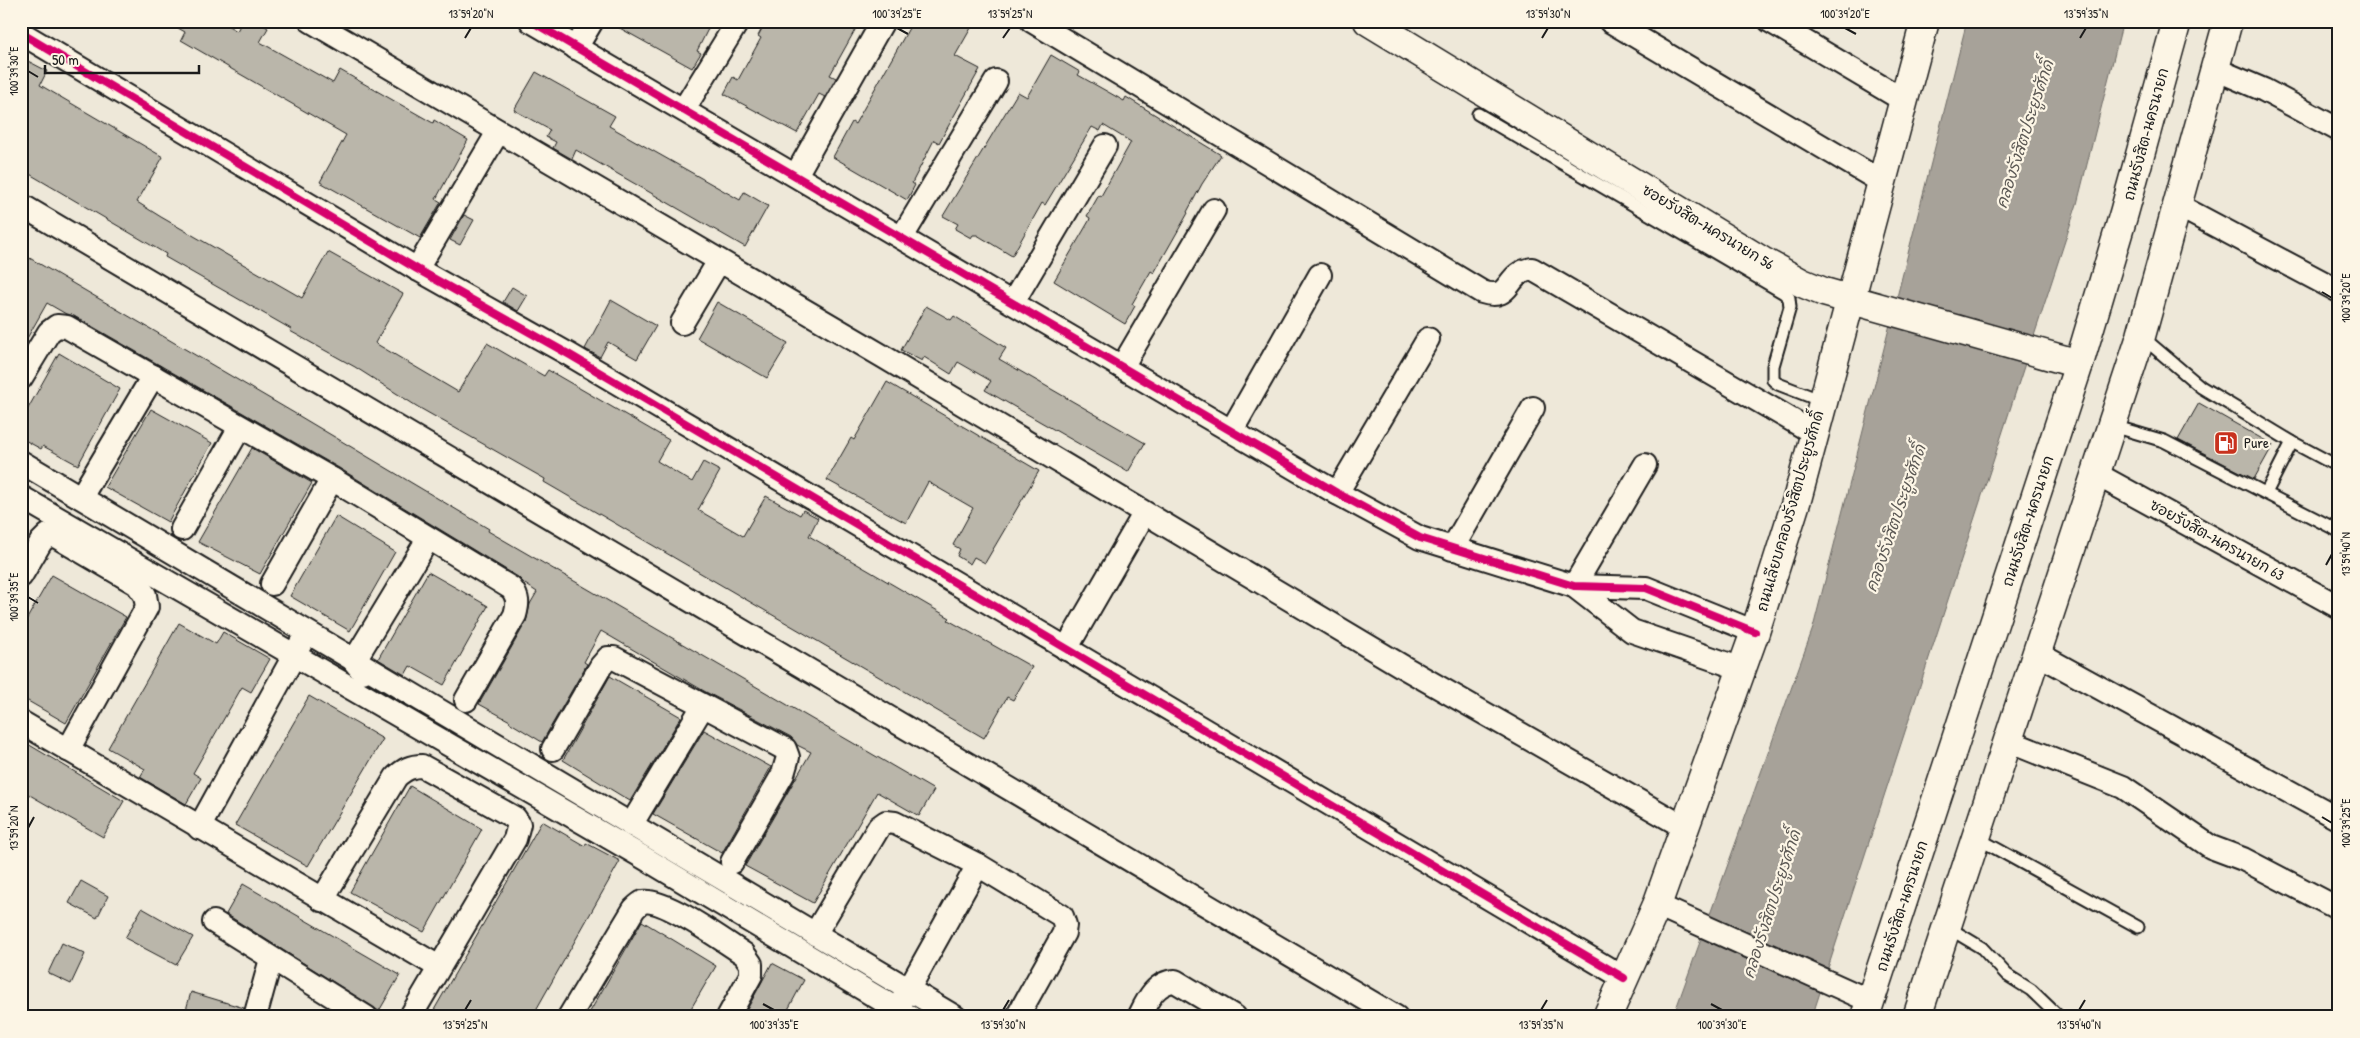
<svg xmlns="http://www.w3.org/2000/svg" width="2360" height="1038" font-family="'Patrick Hand','Playpen Sans Thai',sans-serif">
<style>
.water{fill:#a7a299;stroke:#6f6c67}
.building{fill:#bab6aa;stroke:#1c1c1c}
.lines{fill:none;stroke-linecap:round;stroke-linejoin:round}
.service-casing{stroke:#1c1c1c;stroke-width:15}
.minor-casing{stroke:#1c1c1c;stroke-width:26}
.tertiary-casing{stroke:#1c1c1c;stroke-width:31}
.primary-casing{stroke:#1c1c1c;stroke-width:31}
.path{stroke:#1c1c1c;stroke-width:3;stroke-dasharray:4 4;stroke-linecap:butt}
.service{stroke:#fcf5e5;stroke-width:11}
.minor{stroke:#fcf5e5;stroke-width:22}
.tertiary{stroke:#fcf5e5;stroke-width:28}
.primary{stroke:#fcf5e5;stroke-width:28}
.cycleway-casing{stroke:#fcf5e5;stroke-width:11}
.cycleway{stroke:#d6006c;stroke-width:8}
.ticks{fill:none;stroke:#1c1c1c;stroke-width:2}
.labels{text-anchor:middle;stroke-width:4.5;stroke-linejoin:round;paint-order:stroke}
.street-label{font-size:15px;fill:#1c1c1c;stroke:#fcf5e5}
.poi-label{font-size:15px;fill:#1c1c1c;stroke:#fcf5e5;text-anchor:start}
.water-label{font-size:16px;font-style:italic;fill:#5b5854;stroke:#fcf5e5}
.neatline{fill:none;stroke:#1c1c1c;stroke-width:2}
.ticks-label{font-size:12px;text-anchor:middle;fill:#1c1c1c}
</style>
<rect width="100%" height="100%" fill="#eee8d9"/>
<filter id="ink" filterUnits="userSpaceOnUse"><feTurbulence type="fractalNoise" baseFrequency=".02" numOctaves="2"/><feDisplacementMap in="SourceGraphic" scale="10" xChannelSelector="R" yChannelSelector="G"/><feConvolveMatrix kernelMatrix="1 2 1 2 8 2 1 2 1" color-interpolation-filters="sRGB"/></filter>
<g filter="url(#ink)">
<!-- water -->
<polygon class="water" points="1967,21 2123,21 2077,204 1812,1017 1673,1017 1813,628"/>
<!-- building -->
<g class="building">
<polygon points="166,21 220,21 237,31 242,21 257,21 268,28 260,42 333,83 340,70 433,123 434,120 468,140 436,199 441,202 420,238 320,182 346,135 181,40 185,32"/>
<polygon points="607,21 698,21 709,27 697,51 701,53 692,68"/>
<polygon points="766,21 860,21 830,75 836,78 825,97 819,94 797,133 724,94 733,77 738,80 761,38 758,36"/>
<polygon points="913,21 975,21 955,56 980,69 939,143 934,140 912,183 915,185 907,200 833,157 852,122 855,124"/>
<polygon points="1051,55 1080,72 1078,75 1124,101 1126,97 1221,155 1202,184 1187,212 1188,213 1154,273 1151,271 1132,304 1135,306 1125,324 1054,281 1089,221 1090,218 1087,216 1099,195 1101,196 1131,142 1103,125 1100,131 1092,127 1045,205 1042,203 1012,256 977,235 973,235 971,238 955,229 958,224 943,216 1018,92 1027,97"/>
<polygon points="26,60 47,71 40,85 163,157 137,202 161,217 302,298 328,252 403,294 375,343 458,392 487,343 544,376 548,370 669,440 657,461 692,482 703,462 720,471 698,510 743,536 766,496 800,515 803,510 818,518 809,536 950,618 948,620 1032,667 1013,700 1007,697 984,738 544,482 545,479 418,407 355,367 290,331 291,329 165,257 166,254 21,169 21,69"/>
<polygon points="536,72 615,116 609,126 740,200 744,192 768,206 745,247 576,150 572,159 553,148 556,142 546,137 550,130 514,110"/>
<polygon points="464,215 474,220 460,245 450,240"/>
<polygon points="21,253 301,417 489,529 488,531 934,790 919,816 877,792 813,903 745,866 811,752 797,745 791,737 704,691 601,631 584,662 587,664 542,742 509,722 510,721 479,704 526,622 530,604 537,592 525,584 518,577 339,468 74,316 66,314 47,303 21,349"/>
<polygon points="512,287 527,296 518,311 503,302"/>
<polygon points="611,300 656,326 637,359 608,342 600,357 585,349"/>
<polygon points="717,302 788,343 767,378 697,338"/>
<polygon points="926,306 951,320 954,316 1006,348 999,359 1145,443 1128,472 985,390 991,381 958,362 951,374 924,357 922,361 901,350"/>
<polygon points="59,353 120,389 78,465 43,446 41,449 21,438 21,421"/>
<polygon points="887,382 1039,471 985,563 974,557 970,564 957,556 960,549 953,545 973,508 928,482 906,523 827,480 851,438 854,440"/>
<polygon points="2199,403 2273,445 2254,479 2178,440"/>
<polygon points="151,409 212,443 168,522 105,487"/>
<polygon points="252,448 312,483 260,574 198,542"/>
<polygon points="336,516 395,552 350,631 290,596"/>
<polygon points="428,572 488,606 444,685 410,666 405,675 378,659"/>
<polygon points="52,575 126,617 66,723 21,697 21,629"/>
<polygon points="179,623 216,644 223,632 270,659 251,692 242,687 193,773 201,778 186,804 140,777 145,769 108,748"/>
<polygon points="610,676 681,717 630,801 563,760"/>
<polygon points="309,696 383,739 308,866 235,825"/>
<polygon points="704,730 771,767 722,853 653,814"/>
<polygon points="21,740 124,801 103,837 21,790"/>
<polygon points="410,786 482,829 424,932 350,892"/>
<polygon points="542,821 585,846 586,843 620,861 532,1017 430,1017"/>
<polygon points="81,881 108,896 97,918 69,903"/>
<polygon points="243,884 400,975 379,1011 226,914"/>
<polygon points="142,908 193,937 176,965 125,938"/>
<polygon points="642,921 716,966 686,1017 587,1017"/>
<polygon points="62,943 85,954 71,984 48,973"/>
<polygon points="772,963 804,980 784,1017 743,1017"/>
<polygon points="191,992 244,1008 242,1017 184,1017"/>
</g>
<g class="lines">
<defs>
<g id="service">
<polyline points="1478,114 1784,293 1789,298 1790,307 1773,366 1773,380 1778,384 1822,401"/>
<polyline points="2141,336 2201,387 2292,442 2339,467"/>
<polyline points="2113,426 2164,441 2339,531"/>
<polyline points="2266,493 2292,442"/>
<polyline points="1977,838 2138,927"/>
<polyline points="1947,927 1982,948 2007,975 2031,990 2059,1017"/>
</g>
<g id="minor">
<polyline points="311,21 884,357 1405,668 1684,827"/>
<polyline points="531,21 1337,493 1420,538 1574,586 1646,588 1755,632"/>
<path d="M1032,21L1482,292C1513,302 1504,273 1532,269L1814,433"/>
<polyline points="1610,21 1882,182"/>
<polyline points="1770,21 1905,101"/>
<polyline points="21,33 417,269 570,355 1624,978"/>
<polyline points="576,48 592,21"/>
<polyline points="2215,69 2264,90 2339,130"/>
<polyline points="684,109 738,21"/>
<polyline points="796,175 883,21"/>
<polyline points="21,205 1396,1017"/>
<polyline points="2177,205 2339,291"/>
<polyline points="902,237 996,81"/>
<polyline points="417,269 498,132"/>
<polyline points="1013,302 1105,146"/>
<polyline points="682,323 719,261"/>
<polyline points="1122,367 1214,210"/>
<polyline points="21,378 49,332 57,326 67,327 332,479"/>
<polyline points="1232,430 1320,275"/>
<polyline points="21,462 955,1017"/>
<polyline points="2096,474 2339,607"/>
<polyline points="1337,493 1428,339"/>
<polyline points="21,497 641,856 910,1017"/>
<polyline points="81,497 153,376"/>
<polyline points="182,529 240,427"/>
<polyline points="1452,549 1533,408"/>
<polyline points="21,576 41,542 48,535 57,537 137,584 145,595 147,607 68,750"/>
<path d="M272,584L332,479L511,588C519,598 518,604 515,615L466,700"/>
<polyline points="1574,586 1632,631 1742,669"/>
<polyline points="1574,586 1645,465"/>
<polyline points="1066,649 1144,514"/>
<polyline points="2038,654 2339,819"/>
<polyline points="363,672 354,661 428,539"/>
<polyline points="21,722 439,967"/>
<polyline points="2008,741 2123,787 2211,847 2243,859 2339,909"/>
<polyline points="553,749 601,666 608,658 614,658 785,749 788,757 783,774 732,862"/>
<polyline points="631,825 703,706"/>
<polyline points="199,828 301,643"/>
<path d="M322,900L396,777C405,769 411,766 422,766L515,818L519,824L515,839L412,1014"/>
<polyline points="1657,905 1870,1001"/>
<polyline points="214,922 366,1017"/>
<polyline points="815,934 879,827 886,822 895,823 978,865 1062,916 1065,925 1064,933 1017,1017"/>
<polyline points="902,1001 978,865"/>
<polyline points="255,1017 271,959"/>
<path d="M569,1017L634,909C636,907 640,903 643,902C663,897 725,942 744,954L751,964V975L728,1017"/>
<path d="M1139,1017C1147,1001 1155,982 1175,981L1235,1017"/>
</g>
<g id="tertiary">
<polyline points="1368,21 1762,261 1802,283 1824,292 2079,364"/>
<polyline points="1607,1017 1657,905 1755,632 1798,496 1925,21"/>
</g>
<g id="primary">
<polyline points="1865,1017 2079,364 2124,213 2177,21"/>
<polyline points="1917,1017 2141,336 2228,21"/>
</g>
</defs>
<!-- service casing -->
<use href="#service" class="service-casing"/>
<!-- minor casing -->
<use href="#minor" class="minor-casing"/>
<!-- tertiary casing -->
<use href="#tertiary" class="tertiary-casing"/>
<!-- primary casing -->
<use href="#primary" class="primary-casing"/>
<!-- path -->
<polyline class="path" points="2255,21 2257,21"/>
<!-- service -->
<use href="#service" class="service"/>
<!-- minor -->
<use href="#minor" class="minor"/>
<!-- tertiary -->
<use href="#tertiary" class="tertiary"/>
<!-- primary -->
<use href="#primary" class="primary"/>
<defs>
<g id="cycleway">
<polyline points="531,21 1337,493 1420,538 1574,586 1646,588 1755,632"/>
<polyline points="21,33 417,269 570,355 1624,978"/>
</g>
</defs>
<!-- cycleway casing -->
<use href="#cycleway" class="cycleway-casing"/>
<!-- cycleway -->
<use href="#cycleway" class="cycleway"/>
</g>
</g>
<!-- ticks -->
<path class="ticks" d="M897,28L908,34M1845,28L1856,34M465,38L471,28M1003,38L1010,28M1542,38L1548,28M2080,38L2086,28M28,71L38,77M2322,292L2332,298M2326,565L2332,554M28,597L38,603M2322,817L2332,823M28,828L34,817M763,1004L774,1010M1711,1004L1722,1010M465,1010L471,1000M1003,1010L1009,1000M1541,1010L1547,1000M2079,1010L2085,1000"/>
<!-- icons -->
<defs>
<symbol id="fuel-square" viewBox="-11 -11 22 22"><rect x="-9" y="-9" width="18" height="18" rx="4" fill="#c8321e" stroke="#fcf5e5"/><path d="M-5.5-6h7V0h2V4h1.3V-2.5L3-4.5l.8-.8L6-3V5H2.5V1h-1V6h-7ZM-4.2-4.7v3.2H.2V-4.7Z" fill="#fff"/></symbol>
</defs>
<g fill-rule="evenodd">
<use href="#fuel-square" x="2212" y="429" width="28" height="28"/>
</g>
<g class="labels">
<!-- street labels -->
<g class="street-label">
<text transform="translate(2146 134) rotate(-75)" y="5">ถนนรังสิต-นครนายก</text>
<text transform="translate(1708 227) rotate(31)" y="5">ซอยรังสิต-นครนายก 56</text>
<text transform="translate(1790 511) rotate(-74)" y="5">ถนนเลียบคลองรังสิตประยูรศักดิ์</text>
<text transform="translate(2028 521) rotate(-72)" y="5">ถนนรังสิต-นครนายก</text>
<text transform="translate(2217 540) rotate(29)" y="5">ซอยรังสิต-นครนายก 63</text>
<text transform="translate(1902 906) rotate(-72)" y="5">ถนนรังสิต-นครนายก</text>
</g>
<!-- poi labels -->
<g class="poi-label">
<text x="2244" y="448">Pure</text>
</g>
<!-- water labels -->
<g class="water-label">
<text transform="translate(2024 134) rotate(-72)" y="6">คลองรังสิตประยูรศักดิ์</text>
<text transform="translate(1895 518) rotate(-71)" y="6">คลองรังสิตประยูรศักดิ์</text>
<text transform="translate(1771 904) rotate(-72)" y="6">คลองรังสิตประยูรศักดิ์</text>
</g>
</g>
<!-- margin -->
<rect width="2360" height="1038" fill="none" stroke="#fcf5e5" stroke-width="55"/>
<!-- scale -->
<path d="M45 65v8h154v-8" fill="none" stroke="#1c1c1c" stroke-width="2.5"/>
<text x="52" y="65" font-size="15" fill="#1c1c1c" stroke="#fcf5e5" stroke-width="4" paint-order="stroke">50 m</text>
<rect x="28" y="28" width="2304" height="982" class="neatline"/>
<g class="ticks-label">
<text x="471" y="18">13°59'20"N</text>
<text x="897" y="18">100°39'25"E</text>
<text x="1010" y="18">13°59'25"N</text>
<text x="1548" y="18">13°59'30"N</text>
<text x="1845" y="18">100°39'20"E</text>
<text x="2086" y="18">13°59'35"N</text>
<text transform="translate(14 71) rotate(-90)" y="4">100°39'30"E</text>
<text transform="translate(2346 298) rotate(-90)" y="4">100°39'20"E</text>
<text transform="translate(2346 554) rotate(-90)" y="4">13°59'40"N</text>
<text transform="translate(14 597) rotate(-90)" y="4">100°39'35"E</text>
<text transform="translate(2346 823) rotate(-90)" y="4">100°39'25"E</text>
<text transform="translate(14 828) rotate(-90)" y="4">13°59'20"N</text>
<text x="465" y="1029">13°59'25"N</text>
<text x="774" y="1029">100°39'35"E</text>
<text x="1003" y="1029">13°59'30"N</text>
<text x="1541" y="1029">13°59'35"N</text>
<text x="1722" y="1029">100°39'30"E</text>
<text x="2079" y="1029">13°59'40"N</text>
</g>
</svg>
